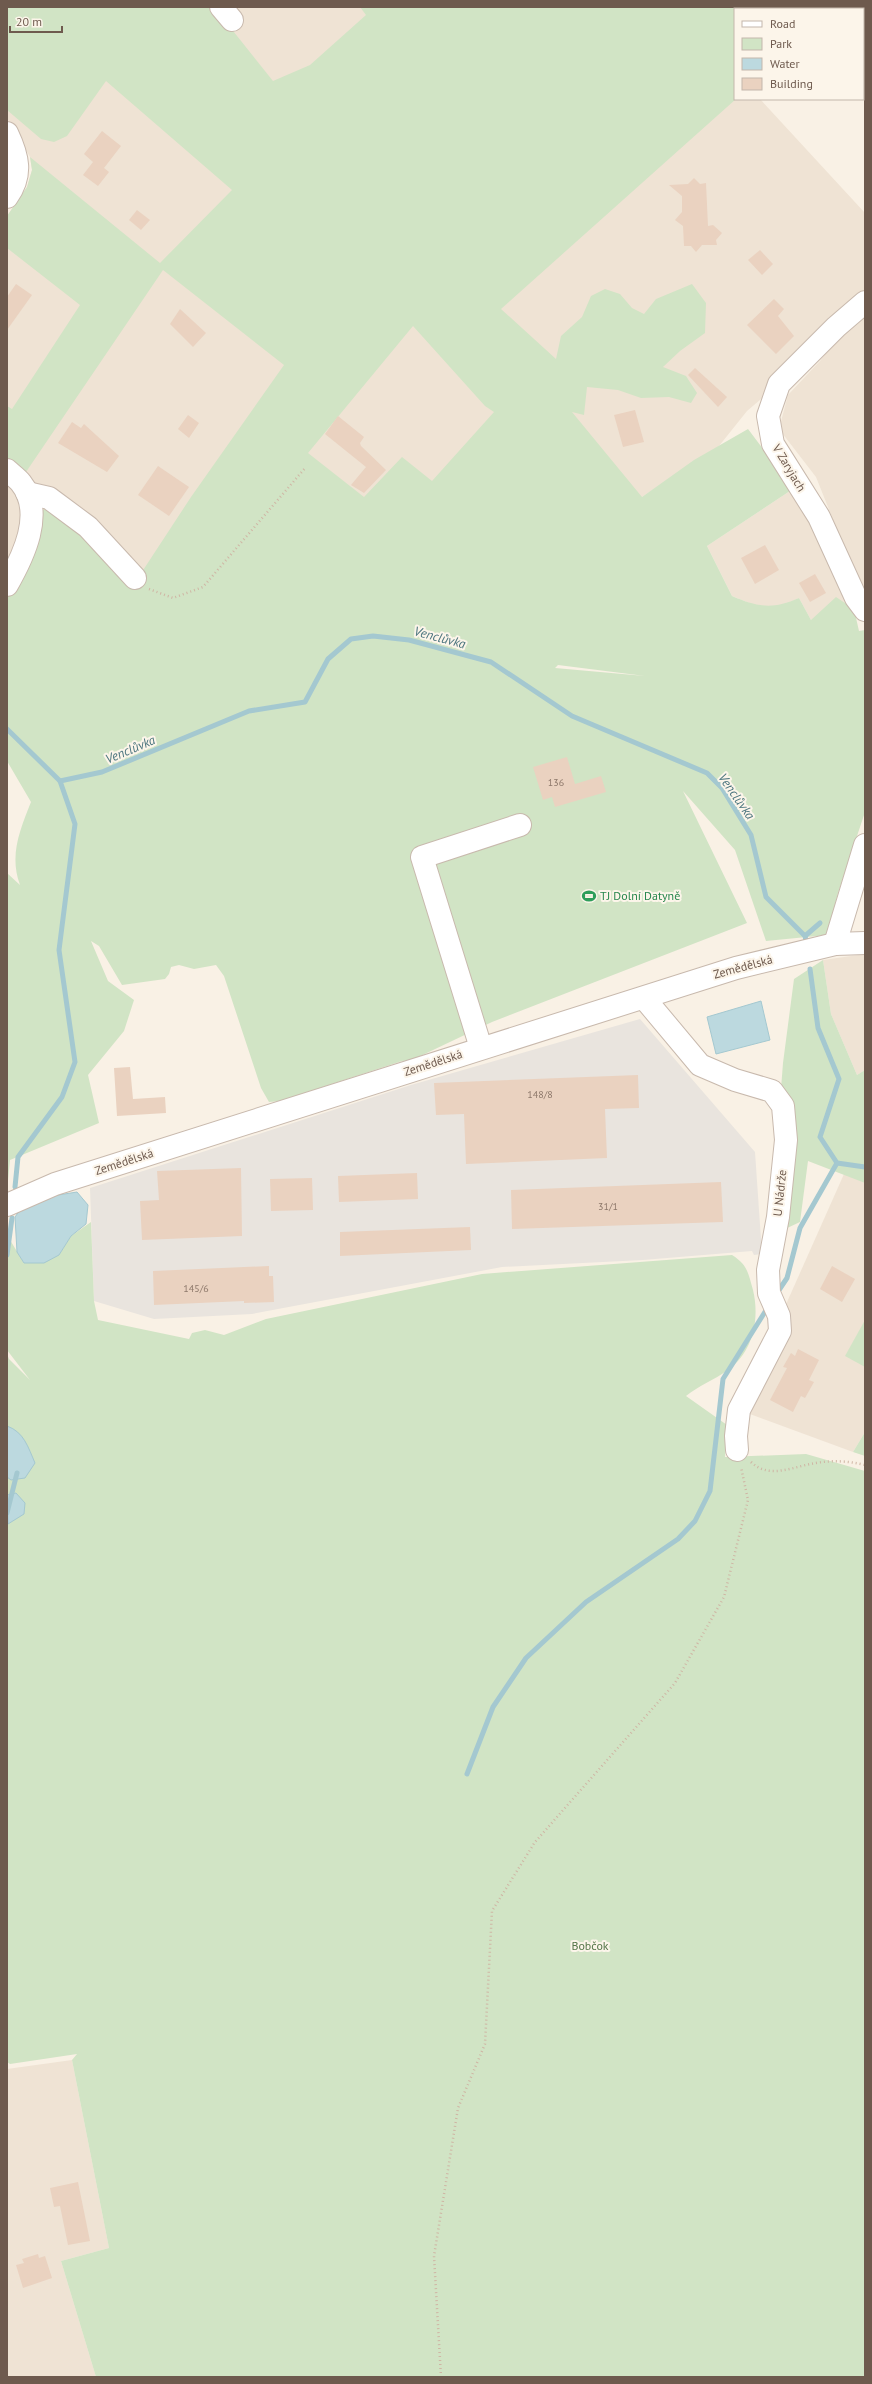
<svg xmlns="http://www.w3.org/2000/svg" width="872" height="2384" font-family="'PT Sans',sans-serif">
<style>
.residential{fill:#efe3d4}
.industrial{fill:#e9e4de}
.green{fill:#d1e4c5;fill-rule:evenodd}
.water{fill:#bcd9df;stroke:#a4c8d0}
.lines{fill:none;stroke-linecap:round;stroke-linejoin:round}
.stream{stroke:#a4c8d0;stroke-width:5}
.building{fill:#ead2c0}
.minor-casing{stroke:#c8b9ad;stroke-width:24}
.path{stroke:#cfb5a4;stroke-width:2.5;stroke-dasharray:1 3;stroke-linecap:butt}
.minor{stroke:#fff;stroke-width:22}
.labels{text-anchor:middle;stroke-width:4;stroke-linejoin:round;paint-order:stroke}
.number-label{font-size:10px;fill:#8d786a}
.street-label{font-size:12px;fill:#6e5a4e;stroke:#fcf5ea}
.leisure-label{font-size:12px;fill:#27864d;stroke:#fcf5ea;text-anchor:start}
.park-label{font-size:12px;fill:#57784b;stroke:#fcf5ea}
.water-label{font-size:13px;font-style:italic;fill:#4b747e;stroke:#fcf5ea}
</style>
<rect width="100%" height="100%" fill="#f9f1e5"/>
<!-- residential -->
<g class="residential">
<polygon points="86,7 605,7 735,99 760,99 865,213 865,294 774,388 747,411 719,446 642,497 133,585 41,510 26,472 7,457 7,216 27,187 32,170 30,157 7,118 7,94"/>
<polygon points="865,304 865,588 854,572 816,477 779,429 788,395 820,361"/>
<polygon points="7,478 21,500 23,522 7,574"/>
<polygon points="793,489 821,534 851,608 811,620 799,598 782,606 757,606 732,596 707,546"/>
<polygon points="865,954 865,1070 857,1075 831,1014 823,960"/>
<polygon points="844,1174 865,1176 865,1432 853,1452 739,1410"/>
<polygon points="72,2060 109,2248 61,2261 96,2377 7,2377 7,2069"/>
</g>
<!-- industrial -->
<polygon class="industrial" points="640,1019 755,1152 762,1254 754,1255 752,1251 643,1260 502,1267 252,1314 154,1319 94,1301 90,1188 411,1085"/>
<!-- green -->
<g class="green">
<path d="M7,7H214L273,81L310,65L366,15L360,7H755L757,9H735L736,99L501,309L556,359L561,336L582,317L591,296L605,289L620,294L632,308L644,314L656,299L692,284L706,303L705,333L680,351L663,367L686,376L697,393L691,403L669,397L641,398L618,390L587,387L584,415L572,412L642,497L694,460L748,429L793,489L707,546L732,596C758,607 772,610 799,598L811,620L836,597L854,609L859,631L865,630V812L838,893L827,935L766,941L735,850L683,791L747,923L492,1022L412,1060L402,1061L280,1101L269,1102L261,1088L224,976L216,965L194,969L179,965L171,967L169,974L165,979L122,985L99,946L91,941L108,981L134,1000L124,1031L88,1075L99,1123L10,1160L7,1191V873L20,885C9,855 20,830 31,802L7,761V594L41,510L50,509L67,520L134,584L191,497L284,365L163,270L26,472L7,457V406L12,409L80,305L7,248V216L27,187L32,170L30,157L160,263L232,190L106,81L67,136L54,142L41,139L7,110ZM413,326L485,406L494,412L432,481L402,457L364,497L308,453ZM558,665L645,676L555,668Z"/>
<polygon points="823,960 831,1014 857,1075 865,1070 865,1183 808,1161 800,1222 783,1230 776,1153 783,1063 794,979"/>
<path d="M91,1222L94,1301L98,1320L189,1339L192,1333L205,1330L224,1335L266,1319L482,1274L732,1255C748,1265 748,1273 753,1290C760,1319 753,1352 728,1370C714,1380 698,1386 686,1396L727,1425L725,1457L806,1454L865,1471V2377H96L61,2261L109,2248L72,2060L77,2054L10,2064L7,2062V1354L9,1359L30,1380L7,1350V1241L10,1240L24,1263L59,1255L71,1236Z"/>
<polygon points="865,1320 865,1367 845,1356"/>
<polygon points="865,1432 865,1456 853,1452"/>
</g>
<!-- water -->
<g class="water">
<polygon points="761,1001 770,1040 716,1054 707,1017"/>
<polygon points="77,1192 88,1205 86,1224 71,1236 59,1255 44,1263 24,1263 17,1252 15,1217 20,1210 52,1196"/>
<path d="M7,1426C24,1432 28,1447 35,1463L25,1478L11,1480L7,1477Z"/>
<polygon points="16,1493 25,1503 24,1514 8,1524 7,1495"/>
</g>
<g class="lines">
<!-- stream -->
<g class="stream">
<polyline points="7,729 60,781 102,772 249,711 305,702 328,659 351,639 373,636 409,640 491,662 572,716 707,773 722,788 751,835 766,897 805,936 806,941"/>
<polyline points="805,936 820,923"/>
<polyline points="810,969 818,1028 839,1079 820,1137 837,1163 865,1167"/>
<polyline points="15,1187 18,1157 62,1097 75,1062 59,950 75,824 60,781"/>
<polyline points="7,1255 12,1218"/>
<polyline points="777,1293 787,1278 800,1228 837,1163"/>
<polyline points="7,1513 17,1473"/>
<polyline points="467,1774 493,1707 526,1658 586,1602 678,1539 695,1521 710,1491 723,1379 768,1307"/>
</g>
</g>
<!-- building -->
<g class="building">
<polygon points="102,131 121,146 104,168 109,172 98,186 83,175 93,162 84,154"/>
<polygon points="694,178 700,184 706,183 708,226 713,225 722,233 716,240 717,245 702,245 696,252 691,246 684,246 683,226 675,220 682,212 682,196 669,185 688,184"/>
<polygon points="137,210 150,220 141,230 129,220"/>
<polygon points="760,250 773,264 762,275 748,260"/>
<polygon points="16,284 32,295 7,330 7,297"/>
<polygon points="774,299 784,309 778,316 794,336 776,354 747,325"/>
<polygon points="180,309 206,333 193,347 170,324"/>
<polygon points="695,368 727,397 718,407 688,375"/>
<polygon points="635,410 644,442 623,447 614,415"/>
<polygon points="188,415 199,423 189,438 178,429"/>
<polygon points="338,416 364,437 360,443 361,446 386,470 364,493 351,485 366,467 325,434"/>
<polygon points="72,422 81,428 84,424 119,456 107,472 58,443"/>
<polygon points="158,466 189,487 169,516 138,495"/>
<polygon points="765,545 779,570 755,584 741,558"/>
<polygon points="815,574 826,593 810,602 799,583"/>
<polygon points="567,757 575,784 601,776 606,792 555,807 552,797 543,800 533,767"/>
<polygon points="130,1067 133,1099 165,1097 166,1113 117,1116 114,1068"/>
<polygon points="638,1075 639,1108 605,1109 607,1158 466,1164 464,1114 436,1115 434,1083"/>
<polygon points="241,1168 242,1236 142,1240 140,1201 159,1200 157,1171"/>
<polygon points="417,1173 418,1199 339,1202 338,1176"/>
<polygon points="312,1178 313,1210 271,1211 270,1179"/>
<polygon points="721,1182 723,1222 512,1229 511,1190"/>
<polygon points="470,1227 471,1250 340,1256 340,1232"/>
<polygon points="269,1266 269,1276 273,1276 274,1302 244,1303 244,1301 154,1305 153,1271"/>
<polygon points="832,1266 855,1279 842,1302 820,1289"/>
<polygon points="798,1349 819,1360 809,1380 814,1382 805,1398 801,1396 793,1412 770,1400 787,1368 783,1367 791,1353 795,1356"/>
<polygon points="78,2182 90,2241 68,2245 60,2206 54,2207 50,2188"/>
<polygon points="38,2254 39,2258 45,2256 52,2278 23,2288 16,2265 24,2263 22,2259"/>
</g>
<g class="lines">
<defs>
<g id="minor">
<polyline points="221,7 232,20"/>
<path d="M7,133C18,156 23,175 7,197"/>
<polyline points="865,302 836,327 779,384 768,416 773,444 819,517 856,598 865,610"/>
<path d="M7,470C11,474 17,478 21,483C45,513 23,557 7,585"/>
<polyline points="27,493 49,498 88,527 135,578"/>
<polyline points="835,944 865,845"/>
<polyline points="644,998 700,1065 735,1080 772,1091 783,1106 786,1140 778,1217 768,1270 769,1293 779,1316 780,1331 739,1410 736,1436 737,1450"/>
<polyline points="481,1048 422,857 520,825"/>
<polyline points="7,1205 55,1184 736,968 835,944 865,943"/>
</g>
</defs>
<!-- minor casing -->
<use href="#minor" class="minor-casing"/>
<!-- path -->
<g class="path">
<polyline points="149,589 173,598 203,587 306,467"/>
<path d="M751,1462C770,1480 794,1466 816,1463C833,1460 848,1461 865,1465"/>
<polyline points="441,2377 434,2256 458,2108 485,2044 492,1911 535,1842 675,1683 724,1597 748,1500 741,1467"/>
</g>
<!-- minor -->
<use href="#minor" class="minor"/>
</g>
<!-- icons -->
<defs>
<symbol id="stadium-bare" viewBox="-9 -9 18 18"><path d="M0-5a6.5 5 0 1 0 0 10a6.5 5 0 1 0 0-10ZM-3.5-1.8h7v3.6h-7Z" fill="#2e9e5b" stroke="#fcf5ea" stroke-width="2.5" paint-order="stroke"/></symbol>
</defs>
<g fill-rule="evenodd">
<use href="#stadium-bare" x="579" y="886" width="20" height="20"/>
</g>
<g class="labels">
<!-- number labels -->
<g class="number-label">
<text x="556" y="786">136</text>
<text x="540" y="1098">148/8</text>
<text x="608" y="1210">31/1</text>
<text x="196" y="1292">145/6</text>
</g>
<!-- street labels -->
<g class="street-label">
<text transform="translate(789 468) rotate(59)" y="4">V Zaryjach</text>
<text transform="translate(743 967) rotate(-15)" y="4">Zemědělská</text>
<text transform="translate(433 1063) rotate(-18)" y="4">Zemědělská</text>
<text transform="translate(124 1162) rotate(-18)" y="4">Zemědělská</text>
<text transform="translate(780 1193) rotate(-84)" y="4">U Nádrže</text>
</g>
<!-- leisure labels -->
<g class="leisure-label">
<text x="600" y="900">TJ Dolní Datyně</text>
</g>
<!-- park labels -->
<g class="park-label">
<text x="590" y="1950">Bobčok</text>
</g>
<!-- water labels -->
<g class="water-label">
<text transform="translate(440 637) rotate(15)" y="5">Venclůvka</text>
<text transform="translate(130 749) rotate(-23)" y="5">Venclůvka</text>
<text transform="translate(737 796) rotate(55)" y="5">Venclůvka</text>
</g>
</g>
<!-- border -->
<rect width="872" height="2384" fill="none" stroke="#6e5a4e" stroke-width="16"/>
<!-- legend -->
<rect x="734" y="8" width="130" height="92" fill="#fcf5ea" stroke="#c3b7ac"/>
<rect x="742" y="21" width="20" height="6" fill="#ffffff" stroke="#c3b7ac"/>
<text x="770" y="28" font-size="12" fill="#6e5a4e">Road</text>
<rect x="742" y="38" width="20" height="12" fill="#d1e4c5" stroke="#c3b7ac"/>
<text x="770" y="48" font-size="12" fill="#6e5a4e">Park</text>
<rect x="742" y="58" width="20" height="12" fill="#bcd9df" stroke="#c3b7ac"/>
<text x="770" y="68" font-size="12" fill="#6e5a4e">Water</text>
<rect x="742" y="78" width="20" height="12" fill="#ead2c0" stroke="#c3b7ac"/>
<text x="770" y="88" font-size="12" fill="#6e5a4e">Building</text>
<!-- scale -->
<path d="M10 26v6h52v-6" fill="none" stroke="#6e5a4e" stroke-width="2"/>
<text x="16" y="26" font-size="12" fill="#6e5a4e" stroke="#fcf5ea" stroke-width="3" paint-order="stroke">20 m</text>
</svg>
